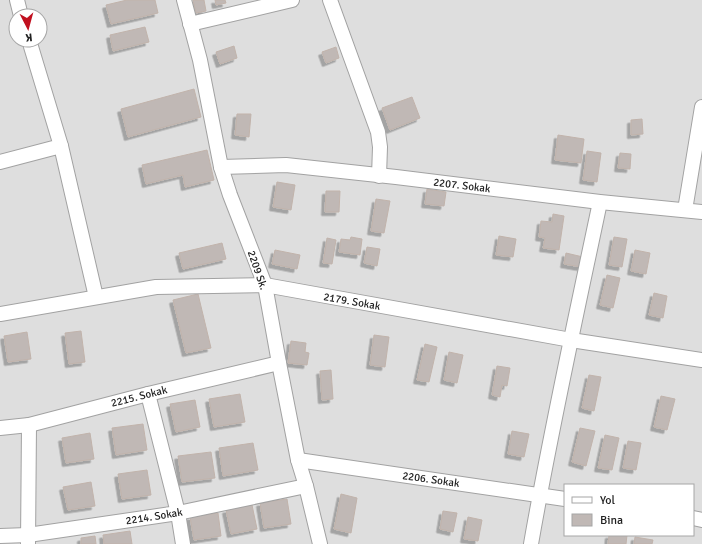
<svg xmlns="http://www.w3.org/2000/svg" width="702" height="544" font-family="Signika,sans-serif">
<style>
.residential{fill:#dedede;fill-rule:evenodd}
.building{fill:#c0b8b5;stroke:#c1b3ab;filter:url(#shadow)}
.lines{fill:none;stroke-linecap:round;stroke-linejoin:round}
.street-casing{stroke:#a2a2a2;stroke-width:16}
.street{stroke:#fff;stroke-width:14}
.labels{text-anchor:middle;stroke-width:4;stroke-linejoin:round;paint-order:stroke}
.street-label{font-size:11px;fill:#212121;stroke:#fff}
</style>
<defs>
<filter id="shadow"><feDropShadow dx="-3.5" dy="3.5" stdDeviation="0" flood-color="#0004"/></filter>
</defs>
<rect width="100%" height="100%" fill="#f0ede8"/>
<!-- residential -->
<path class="residential" d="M0,0H702V544H0ZM16,16H40V40H16ZM565,485H693V535H565Z"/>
<!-- building -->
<g class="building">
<polygon points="127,0 155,0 158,13 111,24 106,5"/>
<polygon points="193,0 204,0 206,11 196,13"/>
<polygon points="215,0 225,0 226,3 216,5"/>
<polygon points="145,27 149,42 113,51 110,35"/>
<polygon points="234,46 237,58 220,64 216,52"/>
<polygon points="336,47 339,58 326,63 322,52"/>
<polygon points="194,89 201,117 128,137 121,109"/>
<polygon points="412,97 420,118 390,130 382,108"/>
<polygon points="237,114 251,114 249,137 235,135"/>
<polygon points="642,119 643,134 631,135 631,120"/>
<polygon points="558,135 584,139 581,163 555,160"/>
<polygon points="207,150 214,180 185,187 183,175 146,184 142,165"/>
<polygon points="587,151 601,153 597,182 583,180"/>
<polygon points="620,153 631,154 630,169 618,168"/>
<polygon points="277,182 295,185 291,210 273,207"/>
<polygon points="427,189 446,192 444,206 425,204"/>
<polygon points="326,191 340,191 339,212 325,212"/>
<polygon points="376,199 390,201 384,233 371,231"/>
<polygon points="553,214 564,216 559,250 543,248 545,238 539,237 541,221 552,222"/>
<polygon points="499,236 516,239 513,257 496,255"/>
<polygon points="351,237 362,239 360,255 339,252 341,239 350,240"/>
<polygon points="614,237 627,239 622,267 609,265"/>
<polygon points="327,238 336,240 332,264 323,263"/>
<polygon points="222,243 226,259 183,269 179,253"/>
<polygon points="367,247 380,249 377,266 364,263"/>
<polygon points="275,250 300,255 297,269 272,264"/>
<polygon points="635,250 650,253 646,274 631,271"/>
<polygon points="566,253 583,257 581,267 564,264"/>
<polygon points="607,275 620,278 613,308 600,305"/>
<polygon points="654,293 667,296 663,318 649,315"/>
<polygon points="198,294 211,348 186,353 173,300"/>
<polygon points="81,331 85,362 69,364 65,333"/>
<polygon points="27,332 31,359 8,362 4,336"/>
<polygon points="374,335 389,337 385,367 370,365"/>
<polygon points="291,341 306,343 305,352 309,353 307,365 288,363"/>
<polygon points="425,344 437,347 429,382 417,380"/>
<polygon points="449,352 463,355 457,383 444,380"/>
<polygon points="497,366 510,368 507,386 502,385 500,397 492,395"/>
<polygon points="331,370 333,399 322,400 320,371"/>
<polygon points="589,375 601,377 594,411 582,408"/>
<polygon points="240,394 245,422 214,427 209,399"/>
<polygon points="661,396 675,399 667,430 654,427"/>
<polygon points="195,400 200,427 176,432 170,404"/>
<polygon points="143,424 147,450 116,455 112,428"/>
<polygon points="580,428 595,431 586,466 572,462"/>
<polygon points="512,431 529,434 524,457 508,454"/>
<polygon points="90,433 94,459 66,463 62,438"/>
<polygon points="605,435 619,438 612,470 598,468"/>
<polygon points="628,441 641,443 636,470 623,468"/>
<polygon points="253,443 258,470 223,476 219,448"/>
<polygon points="211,452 215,478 182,482 178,456"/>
<polygon points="147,470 151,495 122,499 118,474"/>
<polygon points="91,482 95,506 68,510 63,487"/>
<polygon points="341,494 357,498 351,533 334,529"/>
<polygon points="287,499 291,524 264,528 260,503"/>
<polygon points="252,505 257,529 231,534 226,510"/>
<polygon points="443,511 457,513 453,532 440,529"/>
<polygon points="218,513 221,536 194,540 190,517"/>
<polygon points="468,517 482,520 478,541 464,539"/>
<polygon points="130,531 132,544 104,544 103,535"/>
<polygon points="609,535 627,535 626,544 608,544"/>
<polygon points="95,536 96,544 81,544 81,538"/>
<polygon points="635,537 653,540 652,544 634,544"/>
</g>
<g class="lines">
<defs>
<g id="street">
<polyline points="17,0 21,16"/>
<polyline points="184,0 200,60 221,167 230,195 265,285 279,363 298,460 306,486 320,544"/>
<polyline points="330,0 378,132 380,147 379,176"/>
<polyline points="190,24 292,0"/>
<polyline points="61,146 96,297"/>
<polyline points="0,162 61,146 29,40"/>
<polyline points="221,167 286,165 396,177 600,202 702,212"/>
<polyline points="685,210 702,107"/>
<polyline points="0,314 156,287 265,285 571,340 702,360"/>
<polyline points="148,394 178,513 183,544"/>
<polyline points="0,428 29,425 148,394 279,363"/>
<polyline points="298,460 565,499"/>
<polyline points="693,518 702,520"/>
<polyline points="0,536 28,535 178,513 306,486"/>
<polyline points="28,544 29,425"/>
<path d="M531,544C551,429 576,316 600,202"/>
</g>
</defs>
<!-- street casing -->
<use href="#street" class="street-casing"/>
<!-- street -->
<use href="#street" class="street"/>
</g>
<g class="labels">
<!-- street labels -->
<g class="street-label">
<text transform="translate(462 185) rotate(7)" y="4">2207. Sokak</text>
<text transform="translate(258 270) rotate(71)" y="4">2209 Sk.</text>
<text transform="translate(352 301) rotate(10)" y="4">2179. Sokak</text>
<text transform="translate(139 396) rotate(-14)" y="4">2215. Sokak</text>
<text transform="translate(431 479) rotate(8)" y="4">2206. Sokak</text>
<text transform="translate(154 516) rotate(-9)" y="4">2214. Sokak</text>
</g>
</g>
<!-- legend -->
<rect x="564" y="484" width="130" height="52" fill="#ffffff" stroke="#a6a6a6"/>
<rect x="572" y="497" width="20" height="6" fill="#ffffff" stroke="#a6a6a6"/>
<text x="600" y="504" font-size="12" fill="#212121">Yol</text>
<rect x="572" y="514" width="20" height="12" fill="#c0b8b5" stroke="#a6a6a6"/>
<text x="600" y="524" font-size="12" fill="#212121">Bina</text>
<!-- north arrow -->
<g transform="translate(28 28) rotate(174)"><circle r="19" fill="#ffffff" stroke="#a6a6a6"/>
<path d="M0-3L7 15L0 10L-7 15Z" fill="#c1101f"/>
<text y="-6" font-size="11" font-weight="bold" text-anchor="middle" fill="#212121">K</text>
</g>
</svg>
